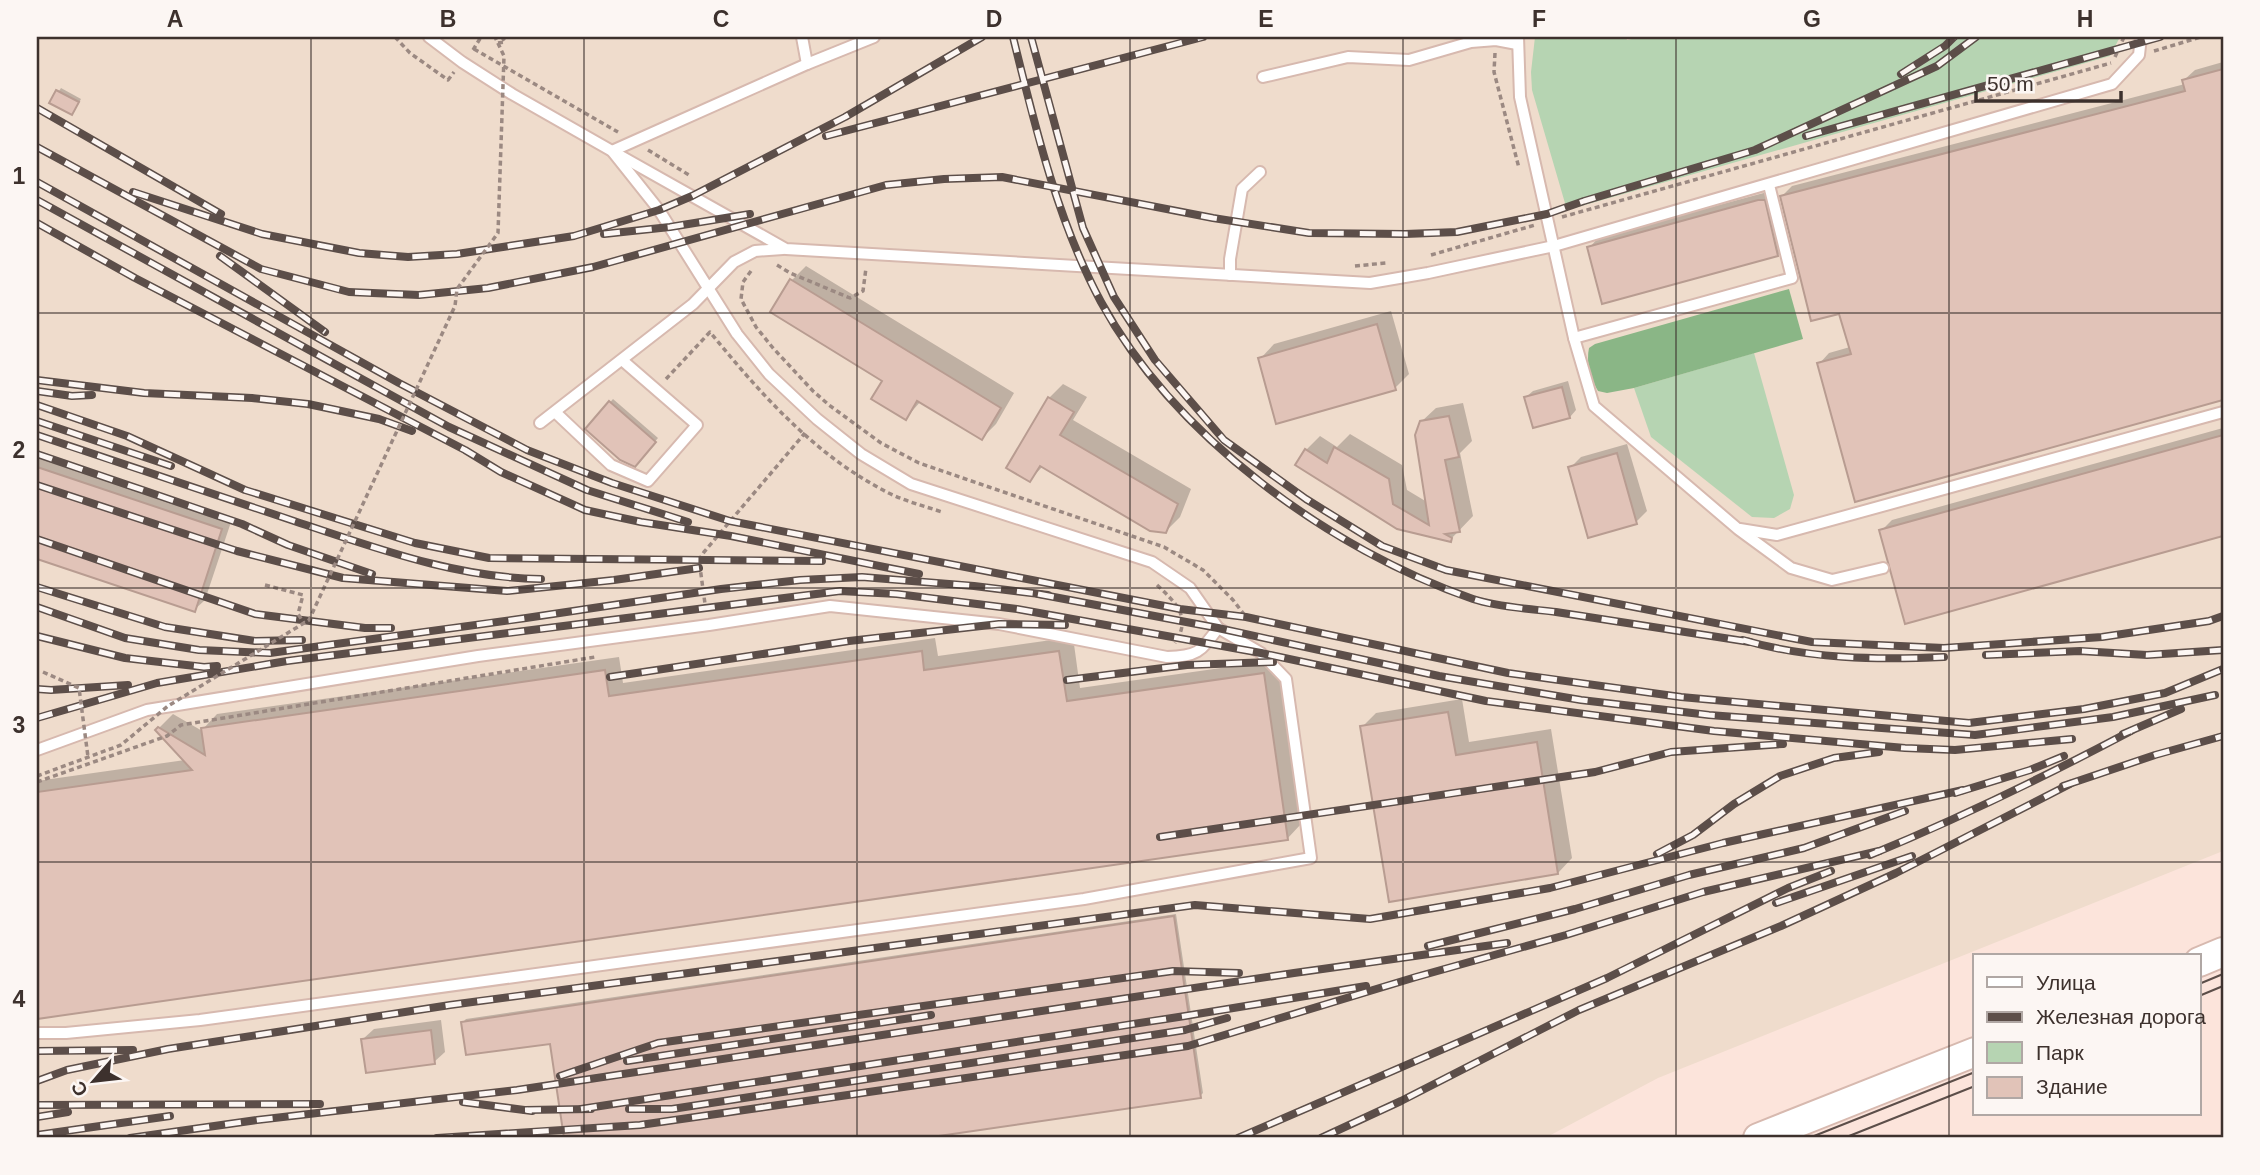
<svg xmlns="http://www.w3.org/2000/svg" width="2260" height="1175" font-family="Arial,sans-serif">
<style>
.industrial{fill:#efdccc}
.green{fill:#b6d4b2}
.forest{fill:#8ab686}
.shadow{fill:#0003}
.building{fill:#e1c3b8;stroke:#b89c91;stroke-width:2}
.lines{fill:none;stroke-linecap:round;stroke-linejoin:round}
.service-casing{stroke:#d7b9af;stroke-width:14}
.secondary-casing{stroke:#d7b9af;stroke-width:32}
.path{stroke:#9b8982;stroke-width:3.5;stroke-dasharray:5 3.5;stroke-linecap:butt}
.service{stroke:#fff;stroke-width:10}
.secondary{stroke:#fff;stroke-width:28}
.tram{stroke:#5c4e49;stroke-width:2}
.rail-casing{stroke:#5c4e49;stroke-width:8}
.rail{stroke:#fcf6f3;stroke-width:5;stroke-dasharray:16;stroke-linecap:butt}
.path-bridge{stroke:#9b8982;stroke-width:3.5;stroke-dasharray:5 3.5;stroke-linecap:butt}
.grid{fill:none;stroke:#3d312d;stroke-width:2;stroke-opacity:0.55}
.neatline{fill:none;stroke:#3d312d;stroke-width:2.5}
.grid-label{font-size:23px;text-anchor:middle;font-weight:bold;fill:#3d312d}
</style>
<rect width="100%" height="100%" fill="#fce4db"/>
<!-- industrial -->
<polygon class="industrial" points="37,37 2223,37 2223,851 1658,1078 1545,1138 37,1138"/>
<!-- green -->
<g class="green">
<polygon points="1535,37 1626,37 1627,40 1641,37 2120,37 2110,56 2103,58 1567,210 1532,90 1531,72"/>
<polygon points="1754,353 1794,495 1790,509 1774,518 1752,517 1651,437 1634,388"/>
</g>
<!-- forest -->
<path class="forest" d="M1789,289L1803,339L1634,388L1607,393L1598,391C1590,377 1586,363 1589,348L1595,344Z"/>
<!-- shadow -->
<g class="shadow">
<polygon points="2223,62 2223,398 1856,500 1819,364 1829,353 1850,347 1840,312 1782,196 1792,186 2185,84 2184,80 2195,70"/>
<polygon points="61,88 81,99 75,110 52,102"/>
<polygon points="1775,190 1788,244 1778,255 1589,248 1599,237"/>
<polygon points="806,266 1014,393 996,424 982,438 921,401 906,418 884,380 772,312 792,280"/>
<polygon points="1391,311 1409,374 1395,388 1260,359 1274,344"/>
<polygon points="1568,381 1576,410 1570,417 1526,397 1533,391"/>
<polygon points="1063,384 1087,397 1073,420 1191,489 1180,517 1165,532 1043,466 1030,480 1049,398"/>
<polygon points="613,399 658,438 634,465 587,429"/>
<polygon points="1463,403 1472,441 1460,453 1473,516 1450,540 1306,450 1320,436 1337,447 1350,434 1402,465 1407,490 1427,502 1421,422 1436,408"/>
<polygon points="2223,428 2223,534 1906,622 1881,531 1892,520"/>
<polygon points="1627,444 1647,511 1636,522 1570,468 1581,457"/>
<polygon points="37,453 232,519 205,600 194,610 37,557"/>
<polygon points="1073,637 1080,688 1278,660 1301,824 1287,839 38,1017 37,781 185,760 157,730 173,714 204,732 203,729 217,714 619,657 623,683 935,638 938,656"/>
<polygon points="1462,699 1469,742 1551,729 1572,858 1558,873 1362,727 1376,713"/>
<polygon points="1176,914 1203,1093 1200,1096 913,1138 566,1138 551,1042 463,1022 466,1019"/>
<polygon points="441,1020 445,1052 434,1062 363,1039 374,1029"/>
</g>
<!-- building -->
<g class="building">
<polygon points="2223,69 2223,400 1855,502 1817,363 1851,354 1839,314 1811,321 1780,196 2185,91 2182,80"/>
<polygon points="56,90 79,102 72,115 49,103"/>
<polygon points="1758,200 1765,200 1778,256 1602,304 1587,247"/>
<polygon points="790,279 1001,408 982,440 917,401 906,420 871,399 882,381 770,312"/>
<polygon points="1377,324 1396,390 1276,424 1258,358"/>
<polygon points="1562,387 1570,418 1533,428 1524,397"/>
<polygon points="1048,397 1074,412 1060,435 1178,504 1166,533 1150,531 1040,466 1030,482 1006,468"/>
<polygon points="609,401 656,442 635,467 620,460 585,429"/>
<polygon points="1449,416 1459,457 1445,460 1460,532 1445,534 1452,538 1451,542 1397,529 1295,465 1305,449 1327,463 1334,447 1389,479 1393,504 1429,525 1415,435 1420,421"/>
<polygon points="2223,435 2223,536 1905,624 1879,530"/>
<polygon points="1617,453 1637,524 1588,538 1568,467"/>
<polygon points="37,467 222,529 195,612 37,559"/>
<polygon points="922,651 924,670 1059,651 1067,701 1264,673 1288,840 37,1019 37,792 192,770 155,730 158,727 205,755 201,728 605,670 609,696"/>
<polygon points="1448,712 1456,755 1537,742 1558,874 1389,902 1360,726"/>
<polygon points="1174,916 1201,1098 925,1138 564,1138 550,1044 466,1055 461,1022"/>
<polygon points="431,1030 435,1064 366,1073 361,1039"/>
</g>
<g class="lines">
<defs>
<g id="service">
<polyline points="802,37 807,64"/>
<polyline points="1518,37 1520,97 1574,338 1594,406 1738,529 1791,568 1832,580 1883,568"/>
<polyline points="1263,77 1348,57 1409,60 1471,42 1496,40 1517,44"/>
<polyline points="612,151 807,64 874,37"/>
<polyline points="619,155 786,249 1370,283 1428,273 1554,246 2112,84 2139,55 2141,37"/>
<polyline points="1230,275 1230,259 1242,189 1260,172"/>
<polyline points="1574,338 1792,278 1769,185"/>
<polyline points="555,412 611,465 648,481 697,425 622,360"/>
<polyline points="540,423 693,304 734,262 755,251 783,249"/>
<polyline points="1740,529 1777,535 2223,412"/>
<path d="M37,750L147,710L478,656L709,625L830,606L999,624L1167,657C1197,656 1200,653 1218,628L1190,588L1152,562L911,484L861,454L817,419L769,374L737,334L659,210L612,151L512,94L462,62L429,37"/>
<polyline points="37,1033 66,1033 200,1020 1084,899 1311,858 1286,679 1261,653 1218,628"/>
</g>
<g id="secondary">
<polyline points="2199,962 2223,952"/>
<polyline points="1758,1138 1975,1052"/>
</g>
</defs>
<!-- service casing -->
<use href="#service" class="service-casing"/>
<!-- secondary casing -->
<use href="#secondary" class="secondary-casing"/>
<!-- path -->
<g class="path">
<polyline points="395,37 410,53 448,80 454,72"/>
<polyline points="498,43 505,42 502,37"/>
<polyline points="474,49 618,132"/>
<polyline points="473,50 481,37"/>
<polyline points="2154,51 2201,37"/>
<polyline points="1495,53 1494,72 1519,168"/>
<polyline points="2115,57 2124,37"/>
<polyline points="648,150 689,175"/>
<polyline points="1562,217 2111,63"/>
<polyline points="1431,255 1535,225"/>
<polyline points="777,265 790,273 850,298 863,291 866,268"/>
<polyline points="1355,266 1386,263"/>
<polyline points="751,271 743,282 741,299 756,327 773,348 813,391 829,405 881,443 919,463 1164,547 1203,570 1233,600 1246,617"/>
<path d="M666,379L710,332C759,392 812,452 881,489C900,500 921,505 942,512"/>
<path d="M1157,585C1176,603 1192,617 1175,643"/>
<polyline points="706,611 699,560 704,552 805,433"/>
<polyline points="37,782 167,736 181,725 595,657"/>
</g>
<!-- service -->
<use href="#service" class="service"/>
<!-- secondary -->
<use href="#secondary" class="secondary"/>
<!-- tram -->
<g class="tram">
<polyline points="2199,984 2223,974"/>
<polyline points="2199,996 2223,986"/>
<polyline points="1809,1138 1975,1072"/>
<polyline points="1844,1138 1975,1086"/>
</g>
<defs>
<g id="rail">
<path d="M1013,37C1035,126 1057,220 1101,302C1174,436 1330,550 1473,599C1497,607 1531,609 1556,612C1621,622 1685,632 1750,642"/>
<polyline points="1031,37 1083,228 1114,297 1155,360 1224,440 1306,499 1382,546 1446,570 1812,642 1944,648 2102,637 2209,621 2223,616"/>
<polyline points="1901,74 1945,46 1954,37"/>
<polyline points="37,108 221,214"/>
<polyline points="826,136 1203,37"/>
<polyline points="1806,136 2160,37"/>
<polyline points="37,147 261,269 349,292 419,295 488,288 593,267 886,185 944,179 1002,177 1213,218 1309,233 1405,234 1457,232 1547,214 1584,201 1755,150 1937,66 1976,37"/>
<polyline points="37,182 399,383 527,450 612,483 730,521 1180,609 1246,617 1508,673 1681,697 1969,723 2084,709 2165,693 2223,669"/>
<polyline points="133,192 262,234 359,253 408,257 457,254 574,236 659,210 692,196 845,117 982,37"/>
<polyline points="37,200 449,427 587,490 688,522"/>
<polyline points="37,223 135,278 465,450 501,472 585,510 641,522 731,536 919,574"/>
<polyline points="604,234 670,227 750,214"/>
<polyline points="220,256 325,332"/>
<polyline points="37,380 144,393 252,398 308,404 379,419 412,431"/>
<polyline points="37,391 72,396 92,395"/>
<polyline points="37,405 127,436 245,490 415,543 489,558 822,561"/>
<polyline points="37,421 171,466"/>
<path d="M37,435C122,464 208,492 294,521C374,547 455,578 541,579"/>
<polyline points="37,454 242,524 288,545 372,574"/>
<polyline points="37,485 237,551 343,578 507,591 614,580 699,568"/>
<polyline points="37,539 255,614 365,628 391,628"/>
<polyline points="37,587 165,627 255,641 302,640"/>
<polyline points="1038,594 1218,628 1439,676 1581,700 1709,715 1975,735 2113,717 2215,695"/>
<polyline points="37,607 125,638 199,650 270,653 526,618 721,589 800,580 862,577 974,586 1048,595"/>
<polyline points="37,636 125,658 204,667 217,666"/>
<path d="M1743,640C1808,659 1876,660 1944,657"/>
<polyline points="1986,655 2080,651 2147,655 2223,650"/>
<polyline points="610,677 849,641 999,624 1065,625"/>
<polyline points="1067,680 1187,665 1273,662"/>
<polyline points="37,689 51,690 128,685"/>
<polyline points="37,718 157,683 287,661 840,591 897,594 1017,609 1261,653 1486,701 1714,731 1905,748 1955,750 2072,739"/>
<polyline points="2123,734 2181,709"/>
<polyline points="2063,786 2155,755 2223,736"/>
<polyline points="1955,793 2030,770 2064,756"/>
<polyline points="1160,837 1595,772 1671,752 1783,744"/>
<polyline points="1657,854 1693,835 1734,804 1780,776 1834,758 1879,752"/>
<path d="M1870,855C1960,818 2046,776 2131,731"/>
<polyline points="1776,903 1912,856"/>
<polyline points="1428,946 1575,909 1689,875 1804,848 1905,811"/>
<polyline points="37,1051 133,1050"/>
<polyline points="627,1061 931,1015"/>
<polyline points="560,1076 658,1043 1173,971 1239,973"/>
<polyline points="37,1081 67,1070 168,1049 450,1005 1195,905 1370,919 1550,888 1723,843 1963,790"/>
<polyline points="463,1102 532,1111"/>
<polyline points="37,1105 320,1104"/>
<polyline points="581,1109 1185,1016 1366,986"/>
<polyline points="629,1109 672,1109 1185,1030 1227,1018"/>
<polyline points="525,1110 591,1109"/>
<polyline points="37,1117 68,1112"/>
<polyline points="37,1135 170,1116"/>
<polyline points="130,1138 257,1120 517,1090 1294,973 1507,943"/>
<polyline points="437,1138 640,1125 1188,1046 1416,977 1566,935 1703,892 1879,851"/>
<polyline points="1238,1138 1607,978 1788,888 1831,871"/>
<polyline points="1321,1138 1401,1101 1579,1010 1781,926 1896,873 2070,784"/>
</g>
</defs>
<!-- rail casing -->
<use href="#rail" class="rail-casing"/>
<!-- rail -->
<use href="#rail" class="rail"/>
<!-- path-bridge -->
<g class="path-bridge">
<polyline points="265,585 303,595 298,614 304,623"/>
<polyline points="43,672 79,688 88,757"/>
<polyline points="37,776 121,745 168,706 309,620 455,306 457,289 498,233 504,56 495,37"/>
</g>
</g>
<!-- grid -->
<path class="grid" d="M311,37V1138M584,37V1138M857,37V1138M1130,37V1138M1403,37V1138M1676,37V1138M1949,37V1138M37,313H2223M37,588H2223M37,862H2223"/>
<!-- border -->
<rect width="2260" height="1175" fill="none" stroke="#fcf6f3" stroke-width="77"/>
<!-- legend -->
<rect x="1973" y="954" width="228" height="161" fill="#fcf6f3" stroke="#b0a7a4" stroke-width="2"/>
<rect x="1987" y="977" width="35" height="10" fill="#ffffff" stroke="#b0a7a4" stroke-width="2"/>
<text x="2036" y="990" font-size="21" fill="#3d312d">Улица</text>
<rect x="1987" y="1012" width="35" height="10" fill="#5c4e49" stroke="#b0a7a4" stroke-width="2"/>
<text x="2036" y="1024" font-size="21" fill="#3d312d">Железная дорога</text>
<rect x="1987" y="1042" width="35" height="21" fill="#b6d4b2" stroke="#b0a7a4" stroke-width="2"/>
<text x="2036" y="1060" font-size="21" fill="#3d312d">Парк</text>
<rect x="1987" y="1077" width="35" height="21" fill="#e1c3b8" stroke="#b0a7a4" stroke-width="2"/>
<text x="2036" y="1094" font-size="21" fill="#3d312d">Здание</text>
<!-- north arrow -->
<g transform="translate(94 1081) rotate(242)" stroke="#fcf6f3" stroke-width="5" paint-order="stroke">
<path d="M0-5L12 26L0 18L-12 26Z" fill="#3d312d"/>
<text y="-10" font-size="19" font-weight="bold" text-anchor="middle" fill="#3d312d">С</text>
</g>
<!-- scale -->
<path d="M1976 91v10h145v-10" fill="none" stroke="#3d312d" stroke-width="3.5"/>
<text x="1987" y="91" font-size="21" fill="#3d312d" stroke="#fcf6f3" stroke-width="5" paint-order="stroke">50 m</text>
<rect x="38" y="38" width="2184" height="1098" class="neatline"/>
<g class="grid-label">
<text x="175" y="27">A</text>
<text x="448" y="27">B</text>
<text x="721" y="27">C</text>
<text x="994" y="27">D</text>
<text x="1266" y="27">E</text>
<text x="1539" y="27">F</text>
<text x="1812" y="27">G</text>
<text x="2085" y="27">H</text>
<text x="19" y="184">1</text>
<text x="19" y="458">2</text>
<text x="19" y="733">3</text>
<text x="19" y="1007">4</text>
</g>
</svg>
